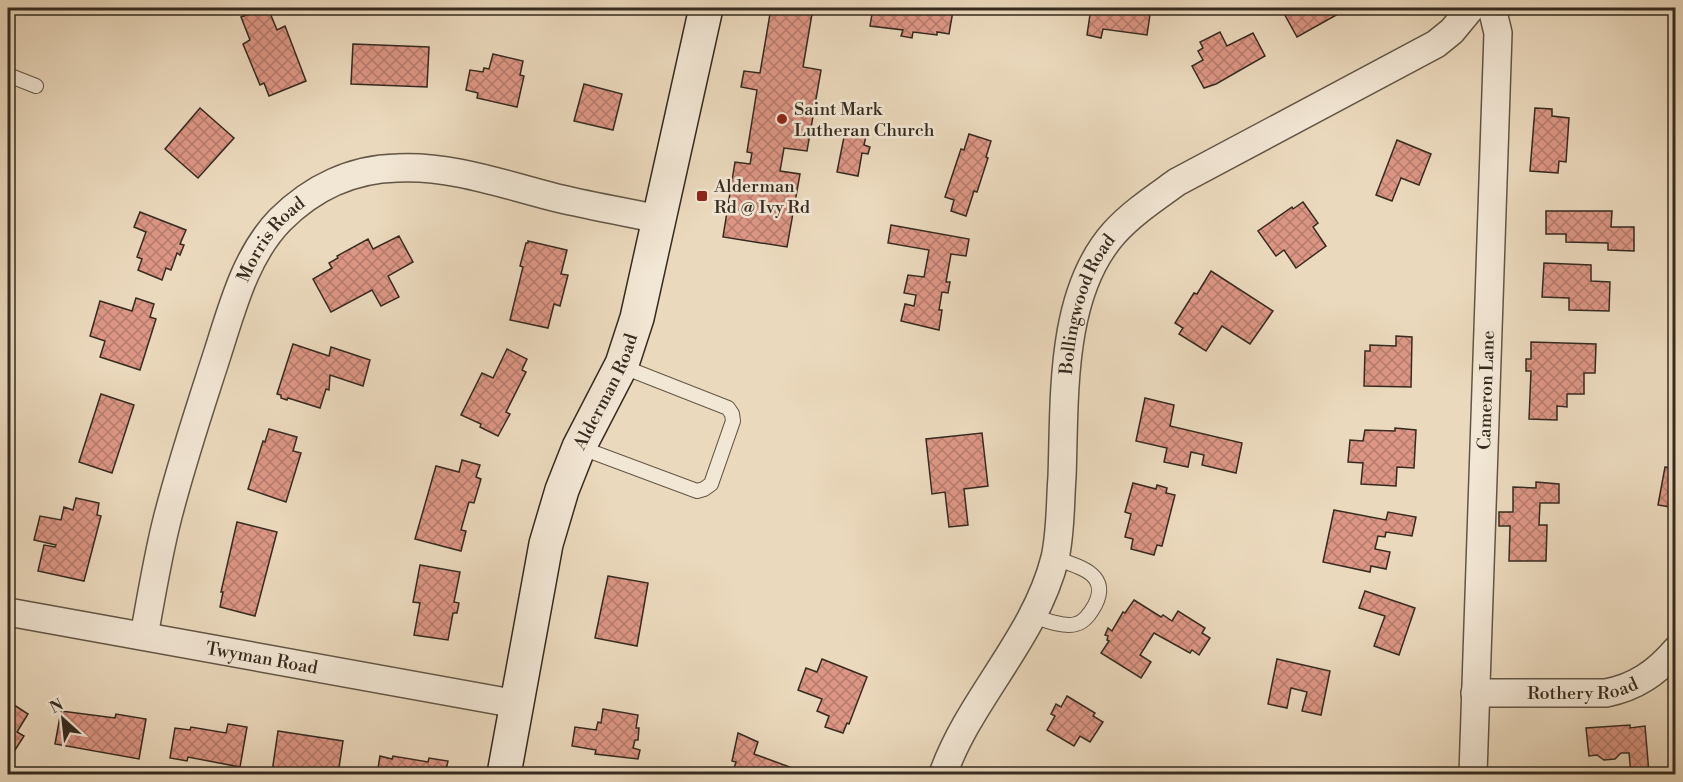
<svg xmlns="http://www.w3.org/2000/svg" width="1683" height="782" font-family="'Libre Bodoni',serif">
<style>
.building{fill:url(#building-cross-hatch);stroke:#352b1f;stroke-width:1.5}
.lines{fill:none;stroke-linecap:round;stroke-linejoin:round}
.lane-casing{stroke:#625646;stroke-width:16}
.street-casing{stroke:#625646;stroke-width:30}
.secondary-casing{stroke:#352b1f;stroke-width:36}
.lane{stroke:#f2e6d4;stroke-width:14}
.street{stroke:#f2e6d4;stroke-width:27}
.secondary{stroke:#f2e6d4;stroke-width:33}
.poi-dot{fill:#8f2418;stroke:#f2e6d4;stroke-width:2}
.labels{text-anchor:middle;stroke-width:5;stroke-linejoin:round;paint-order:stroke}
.poi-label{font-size:18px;fill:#352b1f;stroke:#f2e6d4;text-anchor:start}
.street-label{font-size:18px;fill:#352b1f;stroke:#f2e6d4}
</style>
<defs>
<pattern id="building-cross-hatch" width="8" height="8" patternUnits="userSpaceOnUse" patternTransform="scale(1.5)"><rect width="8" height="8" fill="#dd9685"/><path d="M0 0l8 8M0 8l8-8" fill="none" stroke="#b47b6c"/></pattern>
</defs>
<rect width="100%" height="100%" fill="#ebd9bd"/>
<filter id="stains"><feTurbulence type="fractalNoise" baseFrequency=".00333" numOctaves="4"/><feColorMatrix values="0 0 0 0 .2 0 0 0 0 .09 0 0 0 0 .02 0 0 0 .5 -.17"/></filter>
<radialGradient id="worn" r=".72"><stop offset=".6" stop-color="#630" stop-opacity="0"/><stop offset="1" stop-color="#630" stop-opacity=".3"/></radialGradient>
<!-- building -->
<g class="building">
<polygon points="265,8 268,8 277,30 285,26 306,81 269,96 264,83 260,85 243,44 250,40 241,17"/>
<polygon points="771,8 813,8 803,67 821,70 807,151 784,148 780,171 800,174 787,247 723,237 735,162 750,164 752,153 747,152 757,90 741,87 744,71 760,73"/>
<polygon points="873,8 941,8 940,10 953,11 949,34 937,32 937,35 913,32 912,38 901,36 903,30 870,26"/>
<polygon points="1091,8 1151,8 1147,35 1103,29 1101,38 1087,35"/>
<polygon points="1281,8 1346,8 1347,9 1297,37"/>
<polygon points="1220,32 1227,46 1253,33 1265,56 1216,84 1204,88 1192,66 1203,60 1198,51 1203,48 1200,42"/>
<polygon points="353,44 429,47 427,87 351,84"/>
<polygon points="493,54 523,61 520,75 524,76 517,107 477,98 478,93 466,90 470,70 483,72 484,68 489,69"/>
<polygon points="584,84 622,94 613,130 574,121"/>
<polygon points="200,108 234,138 198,178 165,149"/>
<polygon points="1535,108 1552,109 1552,116 1569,118 1566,162 1559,161 1558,173 1530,171"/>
<polygon points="845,132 866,136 864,145 870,147 868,154 862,153 858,176 837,172"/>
<polygon points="969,134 991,141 986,157 988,158 977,192 974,191 966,216 951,211 954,200 945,197 961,149 964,150"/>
<polygon points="1397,140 1431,154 1419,185 1401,178 1392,201 1376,195"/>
<polygon points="1303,202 1318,223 1313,227 1326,246 1296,268 1284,250 1276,256 1258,231 1292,207 1293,209"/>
<polygon points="1546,211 1612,211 1611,227 1634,227 1634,251 1608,250 1608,243 1566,242 1566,234 1546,234"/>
<polygon points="140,212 186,230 180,244 184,245 180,255 177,253 171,270 166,268 162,280 138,270 142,259 137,257 146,232 134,227"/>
<polygon points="891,225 969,239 966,256 951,254 946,282 950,282 948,293 942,292 939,310 942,310 939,330 901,321 905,304 914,306 916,295 904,293 908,275 924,277 929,250 888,243"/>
<polygon points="399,236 413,262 388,276 399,297 381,306 372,290 331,312 313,279 332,268 329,263 338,258 337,256 368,239 373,249"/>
<polygon points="528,241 567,250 561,274 568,275 560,306 554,304 548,328 510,320 523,267 520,266 526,243 528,243"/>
<polygon points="1544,263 1591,265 1591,281 1610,282 1609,311 1569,310 1569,298 1542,297"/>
<polygon points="1211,271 1273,311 1250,344 1222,326 1206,351 1179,334 1183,328 1175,323 1194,293 1197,294"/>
<polygon points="136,298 154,304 150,317 156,319 140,370 100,357 105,341 90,336 100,301 132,311"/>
<polygon points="1396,336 1412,337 1411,387 1364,386 1365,351 1370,351 1370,345 1396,346"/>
<polygon points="1531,342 1596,344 1595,373 1584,373 1584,394 1567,394 1567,407 1557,406 1557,420 1529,419 1531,371 1526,371 1526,359 1531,359"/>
<polygon points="293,344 329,356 331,347 370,360 363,386 330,375 329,390 326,389 320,408 288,398 287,400 281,398 281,395 277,394"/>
<polygon points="507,349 527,359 522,370 526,372 506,412 510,414 498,436 480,427 481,424 461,415 482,373 493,378"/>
<polygon points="101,394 134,405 112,473 79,462"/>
<polygon points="1145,398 1174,405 1170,426 1242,443 1236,473 1202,465 1204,455 1191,452 1188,467 1164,462 1167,448 1136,441"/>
<polygon points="1395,428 1416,430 1414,468 1397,467 1396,486 1361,484 1363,463 1348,462 1350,440 1363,441 1365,430 1395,431"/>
<polygon points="269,429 297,437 293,451 301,453 286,502 248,489 263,441 265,442"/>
<polygon points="982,433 988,486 964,489 968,525 949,527 945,492 932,494 926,439"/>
<polygon points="462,460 480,465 476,477 481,479 474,503 469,502 461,530 466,531 461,551 415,539 436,466 459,472"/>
<polygon points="1665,467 1676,469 1676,508 1658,505"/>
<polygon points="1536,482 1559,484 1559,503 1540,503 1539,525 1547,525 1546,561 1509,561 1510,526 1499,526 1499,512 1513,512 1513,487 1536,488"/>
<polygon points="1133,483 1156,489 1157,485 1167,488 1166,493 1175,495 1162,546 1157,545 1154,555 1131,549 1133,539 1125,537 1131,514 1125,512"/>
<polygon points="76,498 99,503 97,515 101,516 84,581 38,571 44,545 55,547 56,545 34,540 40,516 61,520 64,507 73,510"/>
<polygon points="1334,510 1386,520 1388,512 1416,517 1412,536 1386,532 1385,537 1378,536 1375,549 1390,552 1386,569 1371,566 1370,572 1323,562"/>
<polygon points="237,522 277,532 255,616 220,607 223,592 221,592"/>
<polygon points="420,565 460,572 454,602 459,603 457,613 453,613 448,640 414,635 420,603 413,602"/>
<polygon points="608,576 648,583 637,646 595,638"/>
<polygon points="1365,591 1415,608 1399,655 1374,646 1385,616 1359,608"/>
<polygon points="1134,600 1161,617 1163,615 1172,621 1178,611 1205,628 1202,633 1210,638 1199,655 1192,650 1190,653 1154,633 1140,655 1151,662 1141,678 1101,653 1109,641 1107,640 1108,636 1105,635 1108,628 1112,631 1123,612 1125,613"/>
<polygon points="822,659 867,677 849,724 847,723 843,733 825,727 829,716 817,711 822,699 798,690 806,668 817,672"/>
<polygon points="1277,659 1330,671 1321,715 1302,711 1307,692 1291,688 1287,708 1268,704"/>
<polygon points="1067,696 1095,713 1093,716 1103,722 1090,742 1080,736 1074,746 1047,730 1055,716 1051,714 1056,704 1061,707"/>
<polygon points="8,701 28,714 17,732 24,736 15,750 8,746 8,748"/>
<polygon points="603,709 638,715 636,728 639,728 638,740 635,740 633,748 640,750 638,759 595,754 596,750 572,746 575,727 596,730 598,722 601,723"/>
<polygon points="61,711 115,718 116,714 146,719 139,759 55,744"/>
<polygon points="228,724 247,727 240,767 188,757 187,761 170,758 175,728 190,730 191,727 226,733"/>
<polygon points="1630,725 1630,728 1645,726 1649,773 1631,774 1629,753 1621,753 1615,759 1604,760 1597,755 1589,756 1586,728"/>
<polygon points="278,731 343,741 338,774 288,774 272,772"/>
<polygon points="738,733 758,742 754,754 809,774 732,774 736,762 732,761"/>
<polygon points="380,756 392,759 393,756 428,762 429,758 448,761 445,774 377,774"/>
</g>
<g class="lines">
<defs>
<g id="lane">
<polyline points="8,75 36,86"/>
<polyline points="579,447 697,491 704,489 711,484 733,421 732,414 728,408 621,366"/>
<path d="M1030,615C1042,619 1064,628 1076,624C1085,622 1091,612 1095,605C1111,573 1077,566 1054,558"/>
</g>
<g id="street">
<path id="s1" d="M8,612L517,704"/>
<path id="s2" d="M144,636C151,598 157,561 166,524C180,467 199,411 217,355C232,309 245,256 280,220C312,188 352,169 397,168C451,165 505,185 557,198C591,206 625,212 659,219"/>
<path id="s3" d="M1475,693H1606C1636,687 1656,673 1676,650"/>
<path id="s4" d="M943,774C970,698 1035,638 1055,558C1061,531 1060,503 1062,477C1065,399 1059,295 1114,233C1132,213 1155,198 1177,182L1436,44L1452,31L1471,8"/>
<path id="s5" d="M1473,774L1498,33L1492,8"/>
</g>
<g id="secondary">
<path id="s6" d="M504,774L546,544L562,490L579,447L622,364L637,318L706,8"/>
</g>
</defs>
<!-- lane casing -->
<use href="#lane" class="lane-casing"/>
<!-- street casing -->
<use href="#street" class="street-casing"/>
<!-- secondary casing -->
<use href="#secondary" class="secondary-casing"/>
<!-- lane -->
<use href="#lane" class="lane"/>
<!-- street -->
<use href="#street" class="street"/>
<!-- secondary -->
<use href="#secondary" class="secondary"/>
</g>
<!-- markers -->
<g class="poi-dot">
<circle cx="782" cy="119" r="6"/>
<rect x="696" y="190" width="12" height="12" rx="3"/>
</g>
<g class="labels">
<!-- poi labels -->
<g class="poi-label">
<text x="794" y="115">Saint Mark<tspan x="794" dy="21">Lutheran Church</tspan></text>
<text x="714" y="192">Alderman<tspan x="714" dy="21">Rd @ Ivy Rd</tspan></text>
</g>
<!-- street labels -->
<g class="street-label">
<text dy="6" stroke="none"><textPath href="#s2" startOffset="420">Morris Road</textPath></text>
<text dy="6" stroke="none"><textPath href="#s4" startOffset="502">Bollingwood Road</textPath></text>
<text dy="6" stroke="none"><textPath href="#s6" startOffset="398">Alderman Road</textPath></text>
<text dy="6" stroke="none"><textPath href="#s5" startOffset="384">Cameron Lane</textPath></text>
<text dy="6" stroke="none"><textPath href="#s1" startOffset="258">Twyman Road</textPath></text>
<text dy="6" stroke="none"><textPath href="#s3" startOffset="108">Rothery Road</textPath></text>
</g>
</g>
<!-- margin -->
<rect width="1683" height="782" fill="none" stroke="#ebd9bd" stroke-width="30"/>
<rect x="9" y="9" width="1665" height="764" fill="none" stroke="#352b1f" stroke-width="3"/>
<rect x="15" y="15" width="1653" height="752" fill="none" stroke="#352b1f" stroke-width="1.5"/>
<!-- north arrow -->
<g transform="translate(63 719) rotate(333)" stroke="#f2e6d4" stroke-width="4.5" paint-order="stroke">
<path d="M0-4.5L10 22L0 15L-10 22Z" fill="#352b1f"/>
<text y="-9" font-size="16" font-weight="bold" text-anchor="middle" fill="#352b1f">N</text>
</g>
<rect width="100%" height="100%" filter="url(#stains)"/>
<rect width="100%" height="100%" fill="url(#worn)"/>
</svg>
